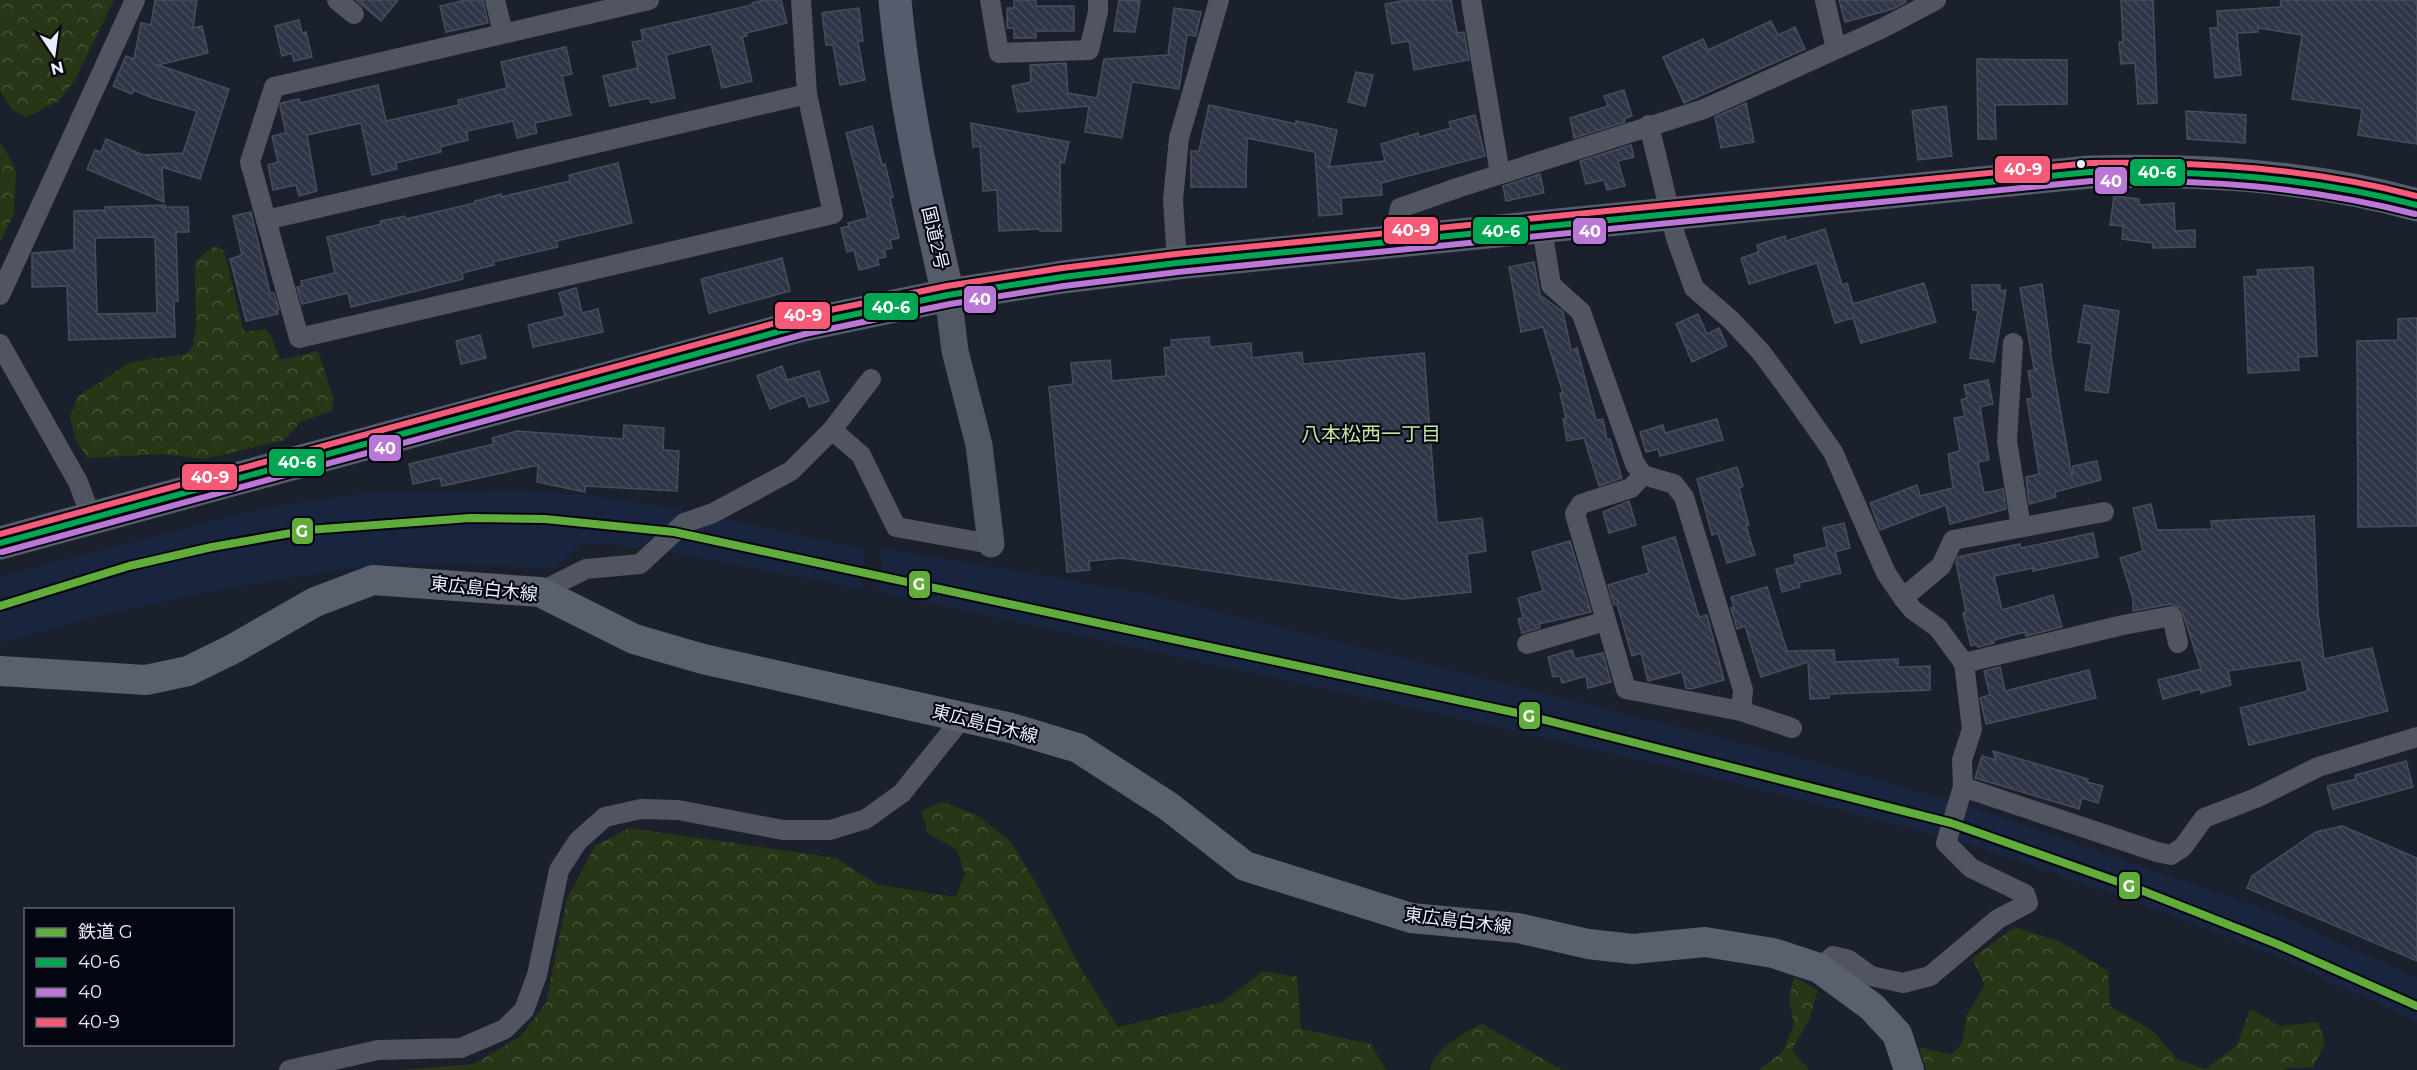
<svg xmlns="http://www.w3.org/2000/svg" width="2417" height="1070" font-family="Montserrat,'Noto Sans JP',sans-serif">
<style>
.built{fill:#19243e}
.forest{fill:url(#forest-crowns)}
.building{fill:url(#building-back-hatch);stroke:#484e58;stroke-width:1.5;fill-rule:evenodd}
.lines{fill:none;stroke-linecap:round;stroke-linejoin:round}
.street{stroke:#505560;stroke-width:20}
.secondary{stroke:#515764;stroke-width:27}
.primary{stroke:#59606e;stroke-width:30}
.highway{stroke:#565c6c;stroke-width:33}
.bus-1-casing{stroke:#040711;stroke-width:10}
.bus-2-casing{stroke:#040711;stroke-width:10}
.bus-3-casing{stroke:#040711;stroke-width:10}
.bus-1{stroke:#00a651;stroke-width:6}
.bus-2{stroke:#ba77d6;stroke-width:6}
.bus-3{stroke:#f75a77;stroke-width:6}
.rail-1-casing{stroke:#040711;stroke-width:12}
.rail-1{stroke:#60ad3b;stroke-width:8}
.bus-dot{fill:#eaeffc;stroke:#040711;stroke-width:2}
.labels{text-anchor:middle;stroke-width:4.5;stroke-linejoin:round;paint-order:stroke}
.street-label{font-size:18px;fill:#eaeffc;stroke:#040711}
.neighbourhood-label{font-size:20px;fill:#c3e59e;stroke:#040711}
.line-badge{stroke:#040711;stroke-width:2}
.badge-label{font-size:16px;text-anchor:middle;font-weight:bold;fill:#fff}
</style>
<defs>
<pattern id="forest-crowns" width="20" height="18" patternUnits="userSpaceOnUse" patternTransform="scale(1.5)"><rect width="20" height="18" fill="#273715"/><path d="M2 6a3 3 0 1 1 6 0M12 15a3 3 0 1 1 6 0" fill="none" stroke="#465438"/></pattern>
<pattern id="building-back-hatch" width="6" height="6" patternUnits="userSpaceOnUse" patternTransform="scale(1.5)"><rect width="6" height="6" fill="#2f3648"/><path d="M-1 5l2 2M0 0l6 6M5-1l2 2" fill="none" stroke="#434a5a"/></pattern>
</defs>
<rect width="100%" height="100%" fill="#1a202c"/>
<!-- built -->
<g class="built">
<polygon points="516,490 585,495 678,509 865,549 862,589 673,553 618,545 581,544 556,568 409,563 351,568 213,591 90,618 0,643 0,576 268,507 357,494"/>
<polygon points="882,548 1144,593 1797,757 1966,805 2267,910 2417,978 2417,1022 2278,957 2131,900 1954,840 1696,773 1427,711 878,592"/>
</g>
<!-- forest -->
<g class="forest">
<polygon points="0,0 114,0 76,78 59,101 26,117 12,110 0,91"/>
<polygon points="0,144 3,146 16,171 14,213 0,243"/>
<polygon points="214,246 224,251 244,332 266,329 272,337 280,360 318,351 334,400 331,411 300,422 285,440 205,459 163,454 87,458 76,440 70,417 78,396 131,362 186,354 193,346 196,325 195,261"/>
<polygon points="942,802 977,815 1010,841 1036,883 1084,974 1118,1027 1222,1002 1263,971 1297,977 1301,1029 1371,1044 1386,1070 399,1070 474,1064 521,1036 546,1003 567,899 595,846 629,828 836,858 878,885 956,897 965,874 957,850 928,833 921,811"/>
<polygon points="2015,927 2059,941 2108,971 2110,1006 2153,1031 2178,1060 2206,1069 2237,1045 2250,1009 2280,1026 2318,1022 2325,1043 2313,1067 2287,1068 2284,1070 1926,1070 1919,1047 1952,1055 1962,1043 1967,1014 1985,985 1972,958"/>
<polygon points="1794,977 1818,990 1809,1020 1792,1050 1809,1070 1759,1070 1783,1051 1794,1024 1789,999"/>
<path d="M1482,1024L1562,1070H1430C1436,1046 1462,1035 1482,1024Z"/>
</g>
<!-- building -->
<g class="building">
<polygon points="155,0 197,0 193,28 202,26 208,53 158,65 229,89 200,179 162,167 164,202 87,169 95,150 101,152 106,139 143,155 183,153 197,111 152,98 134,90 132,94 113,86 126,56 134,59 141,23 151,25"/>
<polygon points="356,0 398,0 381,21"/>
<polygon points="466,0 483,0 488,23 446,32 440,6"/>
<polygon points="764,0 781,0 787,23 746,33 747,36 742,37 752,81 722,88 711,44 666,55 675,98 651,103 649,98 610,106 603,76 638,68 632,42 643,40 641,30 752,5 752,3"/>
<polygon points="1014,0 1036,0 1036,6 1074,6 1074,31 1036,31 1036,38 1014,38 1014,28 1007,28 1007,8 1014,8"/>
<polygon points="1119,0 1140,1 1135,32 1114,31"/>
<polygon points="1407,0 1451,0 1457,33 1464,32 1469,60 1414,70 1409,41 1392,44 1385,4"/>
<polygon points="1839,0 1906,0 1906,2 1893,9 1845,22"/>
<polygon points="2121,0 2153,0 2157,103 2138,104 2135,63 2121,64 2119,42 2123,42"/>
<polygon points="2281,0 2417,0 2417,144 2358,135 2362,109 2292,99 2302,35 2258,28 2258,32 2237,33 2241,75 2215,78 2210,28 2218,28 2217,11 2280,7"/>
<polygon points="859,8 863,41 858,41 865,80 840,85 833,45 826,45 822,13"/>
<polygon points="1174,8 1201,12 1196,36 1187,35 1179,89 1132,82 1122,138 1085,132 1089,106 1018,112 1012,86 1031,82 1030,65 1066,63 1068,93 1097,98 1104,59 1168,55"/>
<polygon points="299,20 302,33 306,32 312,57 294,61 292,53 282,56 275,26"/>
<polygon points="1771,21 1778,35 1795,27 1805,49 1684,103 1663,57 1703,39 1708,50"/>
<polygon points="566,47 572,74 562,76 571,115 535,123 537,133 517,138 513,121 467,131 468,140 440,147 441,152 396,163 397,169 372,175 361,123 307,135 317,191 299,196 296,185 273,190 268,165 278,162 272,136 286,133 280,107 281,103 299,99 300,103 378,85 386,121 459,105 458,100 507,88 501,62"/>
<polygon points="1977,59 2067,60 2067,104 1995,105 1996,139 1978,139"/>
<polygon points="1356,72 1373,75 1365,106 1348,102"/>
<polygon points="1624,90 1632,116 1624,119 1625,122 1574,138 1570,118 1608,106 1604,96"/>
<polygon points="1746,103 1754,142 1721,148 1715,117"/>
<polygon points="1209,105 1296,124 1296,121 1337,130 1329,167 1385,161 1381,144 1418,133 1419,137 1451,128 1449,122 1475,115 1485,156 1381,183 1382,195 1341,198 1342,214 1319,216 1315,152 1247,138 1246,187 1191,187 1191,151 1199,151"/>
<polygon points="1946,106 1952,156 1918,160 1912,111"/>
<polygon points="2186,111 2246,115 2245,143 2187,139"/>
<polygon points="971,123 1069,142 1064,163 1060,162 1061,231 1040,231 1040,229 999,231 997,190 983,191 980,146 973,147"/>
<polygon points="872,126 882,165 885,164 893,197 890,198 899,238 890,240 892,248 884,250 886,257 877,259 879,265 859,270 854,250 847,252 841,228 849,226 848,223 868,218 846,133"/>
<polygon points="1631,145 1634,157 1618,161 1625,186 1607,190 1604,180 1586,184 1580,161"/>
<polygon points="618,163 632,223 556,241 558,247 493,262 494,265 462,273 463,279 396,296 351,307 348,293 302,304 297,287 302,286 301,281 335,273 327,237 381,224 380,221 405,216 406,219 475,203 475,201 501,194 501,197 570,181 569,175"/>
<polygon points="1540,174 1544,193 1506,201 1503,186"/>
<polygon points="2114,196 2139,199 2139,205 2174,203 2175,231 2195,230 2195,247 2153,248 2153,243 2122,239 2123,226 2110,225"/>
<path d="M165,205V207H188L189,232H176L178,301H174L175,337L69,340L67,286L32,287V253L74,250V211L105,210V207ZM155,237L157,313L97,314L95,238Z"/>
<polygon points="251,212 270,293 274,293 279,309 277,310 278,314 246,321 230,259 242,255 233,216"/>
<polygon points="1825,229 1842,285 1847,283 1853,304 1924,283 1936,322 1861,343 1853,318 1835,323 1817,263 1749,284 1741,258 1759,252 1757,245 1785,236 1786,241"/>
<polygon points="782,258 790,291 709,313 701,279"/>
<polygon points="1534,262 1540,295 1563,312 1571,350 1577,348 1596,420 1603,419 1607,440 1610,439 1622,478 1599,486 1584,438 1567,441 1563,419 1566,419 1560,393 1563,393 1543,327 1521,332 1509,267"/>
<polygon points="2313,267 2317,356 2298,357 2299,370 2248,373 2244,277 2258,276 2257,270"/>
<polygon points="2042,284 2051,351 2050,351 2072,477 2073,466 2097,461 2101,480 2055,492 2056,497 2029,504 2026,477 2039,474 2027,399 2033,398 2028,371 2038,369 2034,368 2020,288"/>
<polygon points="1972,285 2000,285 2000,291 2006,290 1994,362 1970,358 1978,310 1973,310"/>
<polygon points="576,288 582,313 598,309 603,332 533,347 528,325 565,316 559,293"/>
<polygon points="2084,305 2119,311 2108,393 2085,390 2092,344 2078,342"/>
<polygon points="1698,314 1707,334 1719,328 1727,346 1692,362 1676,324"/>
<polygon points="2417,318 2417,526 2358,527 2357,341 2398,340 2398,319"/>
<polygon points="480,335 486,358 461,364 456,341"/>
<polygon points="1209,337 1210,347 1251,343 1252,358 1302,352 1303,364 1424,353 1437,523 1482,518 1486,551 1467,554 1471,592 1403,599 1122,558 1089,561 1090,570 1067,572 1049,387 1073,384 1071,363 1110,360 1112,381 1166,376 1164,348 1172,347 1171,340"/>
<polygon points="782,366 787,380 819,371 829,401 809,407 805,395 770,409 757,376"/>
<polygon points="1988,380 1993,404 1980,407 1989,460 1978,462 1984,493 2003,489 2006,509 1950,524 1946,505 1880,530 1870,503 1917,485 1920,496 1953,488 1948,454 1960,451 1954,418 1965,416 1961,400 1967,398 1964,385"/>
<polygon points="1717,419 1723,440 1660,456 1658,449 1646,452 1640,432 1663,425 1665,433"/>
<polygon points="624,425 664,428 663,450 679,451 677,491 585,486 585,492 537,482 538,465 442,486 440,478 413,484 409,464 494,444 492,438 517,431 623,439"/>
<polygon points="1737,467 1743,486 1739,488 1749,525 1746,526 1755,555 1727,563 1718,533 1712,535 1697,479"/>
<polygon points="1629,501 1636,525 1609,533 1603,512"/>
<polygon points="2151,504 2157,530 2212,529 2211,521 2314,516 2318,613 2324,659 2372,648 2388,711 2249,745 2240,708 2308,691 2301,660 2228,671 2231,685 2201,693 2200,689 2163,699 2158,680 2201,669 2181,608 2170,604 2133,611 2133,599 2120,558 2143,551 2133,508"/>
<polygon points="1844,523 1850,548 1835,552 1841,573 1799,583 1800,587 1782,592 1776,569 1796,564 1794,555 1827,547 1823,528"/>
<polygon points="2093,533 2098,557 2033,571 2033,568 1994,576 2002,610 2053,595 2062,627 2026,636 2025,632 1994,640 1994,643 1978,647 1977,644 1971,646 1963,613 1966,612 1956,562 1958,557 2020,544 2021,548"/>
<polygon points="1675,537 1699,617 1707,615 1724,680 1691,689 1686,688 1682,672 1648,681 1641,653 1632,656 1617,604 1614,605 1608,585 1649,573 1642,547"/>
<polygon points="1570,541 1591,612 1539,624 1540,628 1522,633 1518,619 1523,618 1518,598 1543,591 1532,552"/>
<polygon points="1767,587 1787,651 1834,650 1835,662 1898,659 1898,667 1930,666 1930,690 1829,694 1829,698 1810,699 1808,662 1761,677 1745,626 1737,629 1731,608 1734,607 1731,597"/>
<polygon points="1572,650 1575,659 1603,653 1611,682 1588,688 1586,676 1562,683 1560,676 1553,677 1548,657"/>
<polygon points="2000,667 2005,691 2089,670 2096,698 1986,724 1980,698 1990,695 1984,671"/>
<polygon points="1993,751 2088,779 2087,782 2103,786 2098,803 2082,798 2079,809 1975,778 1982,756 1996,760"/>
<polygon points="2406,761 2413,787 2333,809 2327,786 2356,779 2355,775"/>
<polygon points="2342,826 2417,858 2417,961 2247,888 2252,876 2316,832"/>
</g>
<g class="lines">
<!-- street -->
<g class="street">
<polyline points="337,0 354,14"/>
<polyline points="495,0 503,33"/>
<polyline points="649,0 274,87 250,162 299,338 833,214 807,94 801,0"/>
<polyline points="990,0 999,53 1089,50 1098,12 1098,0"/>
<polyline points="1471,0 1500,174"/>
<polyline points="1825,0 1836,49"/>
<polyline points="1649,125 1676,238 1694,288 1731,320 1761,352 1795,398 1833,452 1886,573 1903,598 1913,610 1938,628 1964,663 1972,729 1962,760 1963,787 1946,843 1971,868 2025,894 2028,903 1998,919 1930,976 1903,983 1871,976 1849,960 1833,956 1819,968"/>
<polyline points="266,220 807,94"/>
<polyline points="1542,228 1551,285 1581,312 1635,464 1643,475 1674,484 1684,497 1743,690 1741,711"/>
<polyline points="1393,242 1400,208 1460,187 1704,109 1883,28 1936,0"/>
<polyline points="1177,263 1173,200 1179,138 1219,0"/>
<polyline points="0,295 135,0"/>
<polyline points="2013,343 2007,441 2021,527"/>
<polyline points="0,344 78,482 92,519"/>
<polyline points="832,430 861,455 896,527 991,544"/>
<polyline points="1643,475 1631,488 1581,504 1575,514 1626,689 1741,711 1792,728"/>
<polyline points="540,592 586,569 640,564 684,523 713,513 791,471 832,430 871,379"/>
<polyline points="1903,598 1941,566 1953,540 2104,512"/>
<polyline points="1527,644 1606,621"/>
<polyline points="1964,663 2123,625 2172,616 2178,643"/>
<polyline points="1963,787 2157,852 2171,855 2183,847 2204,818 2256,798 2318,767 2417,737"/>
<polyline points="289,1070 378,1050 461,1048 505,1029 524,1010 537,975 559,870 578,841 605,817 641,809 678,810 783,830 830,830 866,819 902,793 963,717"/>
</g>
<!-- secondary -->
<polyline class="secondary" points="948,295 955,351 979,445 991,544"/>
<!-- primary -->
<polyline class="primary" points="0,671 146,680 188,671 231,650 315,602 373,580 540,592 634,639 703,659 1011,728 1078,748 1168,806 1245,866 1411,918 1518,928 1588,944 1633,949 1705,942 1773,953 1819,968 1872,1007 1897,1034 1909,1070"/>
<!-- highway -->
<g class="highway">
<path d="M895,0C904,100 926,198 948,295"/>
<path d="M0,543L803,325L948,295L1063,277L1177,263L2090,172C2199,169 2312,175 2417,205"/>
</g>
<defs>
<path id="bus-1" d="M0,543L803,325L948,295L1063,277L1177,263L2090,172C2201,170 2309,177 2417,205"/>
<path id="bus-2" d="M2,552L805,334L950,304L1064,286L1178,272L2091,181C2201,179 2308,186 2415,214"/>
<path id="bus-3" d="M0,534L801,316L947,286L1062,268L1176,254L2090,163C2201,161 2309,168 2417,196"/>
</defs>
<!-- bus-1 casing -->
<use href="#bus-1" class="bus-1-casing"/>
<!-- bus-2 casing -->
<use href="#bus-2" class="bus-2-casing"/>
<!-- bus-3 casing -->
<use href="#bus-3" class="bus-3-casing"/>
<!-- bus-1 -->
<use href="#bus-1" class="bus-1"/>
<!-- bus-2 -->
<use href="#bus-2" class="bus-2"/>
<!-- bus-3 -->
<use href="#bus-3" class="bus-3"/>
<defs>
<polyline id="rail-1" points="0,606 129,566 212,547 308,530 470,518 545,519 674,532 1522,714 1951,823 2138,889 2277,944 2417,1006"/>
</defs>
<!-- rail-1 casing -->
<use href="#rail-1" class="rail-1-casing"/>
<!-- rail-1 -->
<use href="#rail-1" class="rail-1"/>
</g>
<!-- markers -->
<circle class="bus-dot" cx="2081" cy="164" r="5"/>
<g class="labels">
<!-- street labels -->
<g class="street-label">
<text transform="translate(935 238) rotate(77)" y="6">国道2号</text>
<text transform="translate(484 589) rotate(6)" y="6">東広島白木線</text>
<text transform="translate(985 724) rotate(14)" y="6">東広島白木線</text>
<text transform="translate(1458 921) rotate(7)" y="6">東広島白木線</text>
</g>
<!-- neighbourhood labels -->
<g class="neighbourhood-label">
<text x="1371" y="441">八本松西一丁目</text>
</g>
</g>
<g class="line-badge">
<rect x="1994" y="155" width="57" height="29" rx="6" fill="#f75a77"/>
<rect x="2129" y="158" width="57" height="29" rx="6" fill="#00a651"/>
<rect x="2094" y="166" width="34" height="29" rx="6" fill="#ba77d6"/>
<rect x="1383" y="216" width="56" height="29" rx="6" fill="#f75a77"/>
<rect x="1472" y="216" width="57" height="29" rx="6" fill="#00a651"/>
<rect x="1572" y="217" width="35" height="28" rx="6" fill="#ba77d6"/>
<rect x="963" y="285" width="34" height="29" rx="6" fill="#ba77d6"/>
<rect x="863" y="292" width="56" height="29" rx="6" fill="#00a651"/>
<rect x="774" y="301" width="57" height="29" rx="6" fill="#f75a77"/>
<rect x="368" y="434" width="34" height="28" rx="6" fill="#ba77d6"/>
<rect x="268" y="448" width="57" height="29" rx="6" fill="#00a651"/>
<rect x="181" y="463" width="57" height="28" rx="6" fill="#f75a77"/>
<rect x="291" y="517" width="23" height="28" rx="6" fill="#60ad3b"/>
<rect x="908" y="570" width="23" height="29" rx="6" fill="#60ad3b"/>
<rect x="1518" y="701" width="23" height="29" rx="6" fill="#60ad3b"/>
<rect x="2118" y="871" width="23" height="29" rx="6" fill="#60ad3b"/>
</g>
<g class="badge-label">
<text x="2023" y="175">40-9</text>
<text x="2157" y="178">40-6</text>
<text x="2111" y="187">40</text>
<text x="1411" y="236">40-9</text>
<text x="1501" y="237">40-6</text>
<text x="1590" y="237">40</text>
<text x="980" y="305">40</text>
<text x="891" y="313">40-6</text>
<text x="803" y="321">40-9</text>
<text x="385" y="454">40</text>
<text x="297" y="468">40-6</text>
<text x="210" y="483">40-9</text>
<text x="302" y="537">G</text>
<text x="919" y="590">G</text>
<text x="1529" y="722">G</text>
<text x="2129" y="892">G</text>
</g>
<!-- legend -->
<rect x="24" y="908" width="210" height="138" fill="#040711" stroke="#60646f" stroke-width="1.5"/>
<rect x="36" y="928" width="30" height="9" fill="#60ad3b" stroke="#60646f" stroke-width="1.5"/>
<text x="78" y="938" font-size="18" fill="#eaeffc">鉄道 G</text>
<rect x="36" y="958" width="30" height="9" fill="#00a651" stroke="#60646f" stroke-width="1.5"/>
<text x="78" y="968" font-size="18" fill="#eaeffc">40-6</text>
<rect x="36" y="988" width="30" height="9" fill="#ba77d6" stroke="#60646f" stroke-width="1.5"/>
<text x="78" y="998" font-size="18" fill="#eaeffc">40</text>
<rect x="36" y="1018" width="30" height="9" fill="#f75a77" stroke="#60646f" stroke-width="1.5"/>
<text x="78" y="1028" font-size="18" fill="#eaeffc">40-9</text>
<!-- north arrow -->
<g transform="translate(54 54) rotate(167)" stroke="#040711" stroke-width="4.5" paint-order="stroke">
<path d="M0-4.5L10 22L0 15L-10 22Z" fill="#eaeffc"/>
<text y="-9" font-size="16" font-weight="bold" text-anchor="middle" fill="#eaeffc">N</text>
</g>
</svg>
